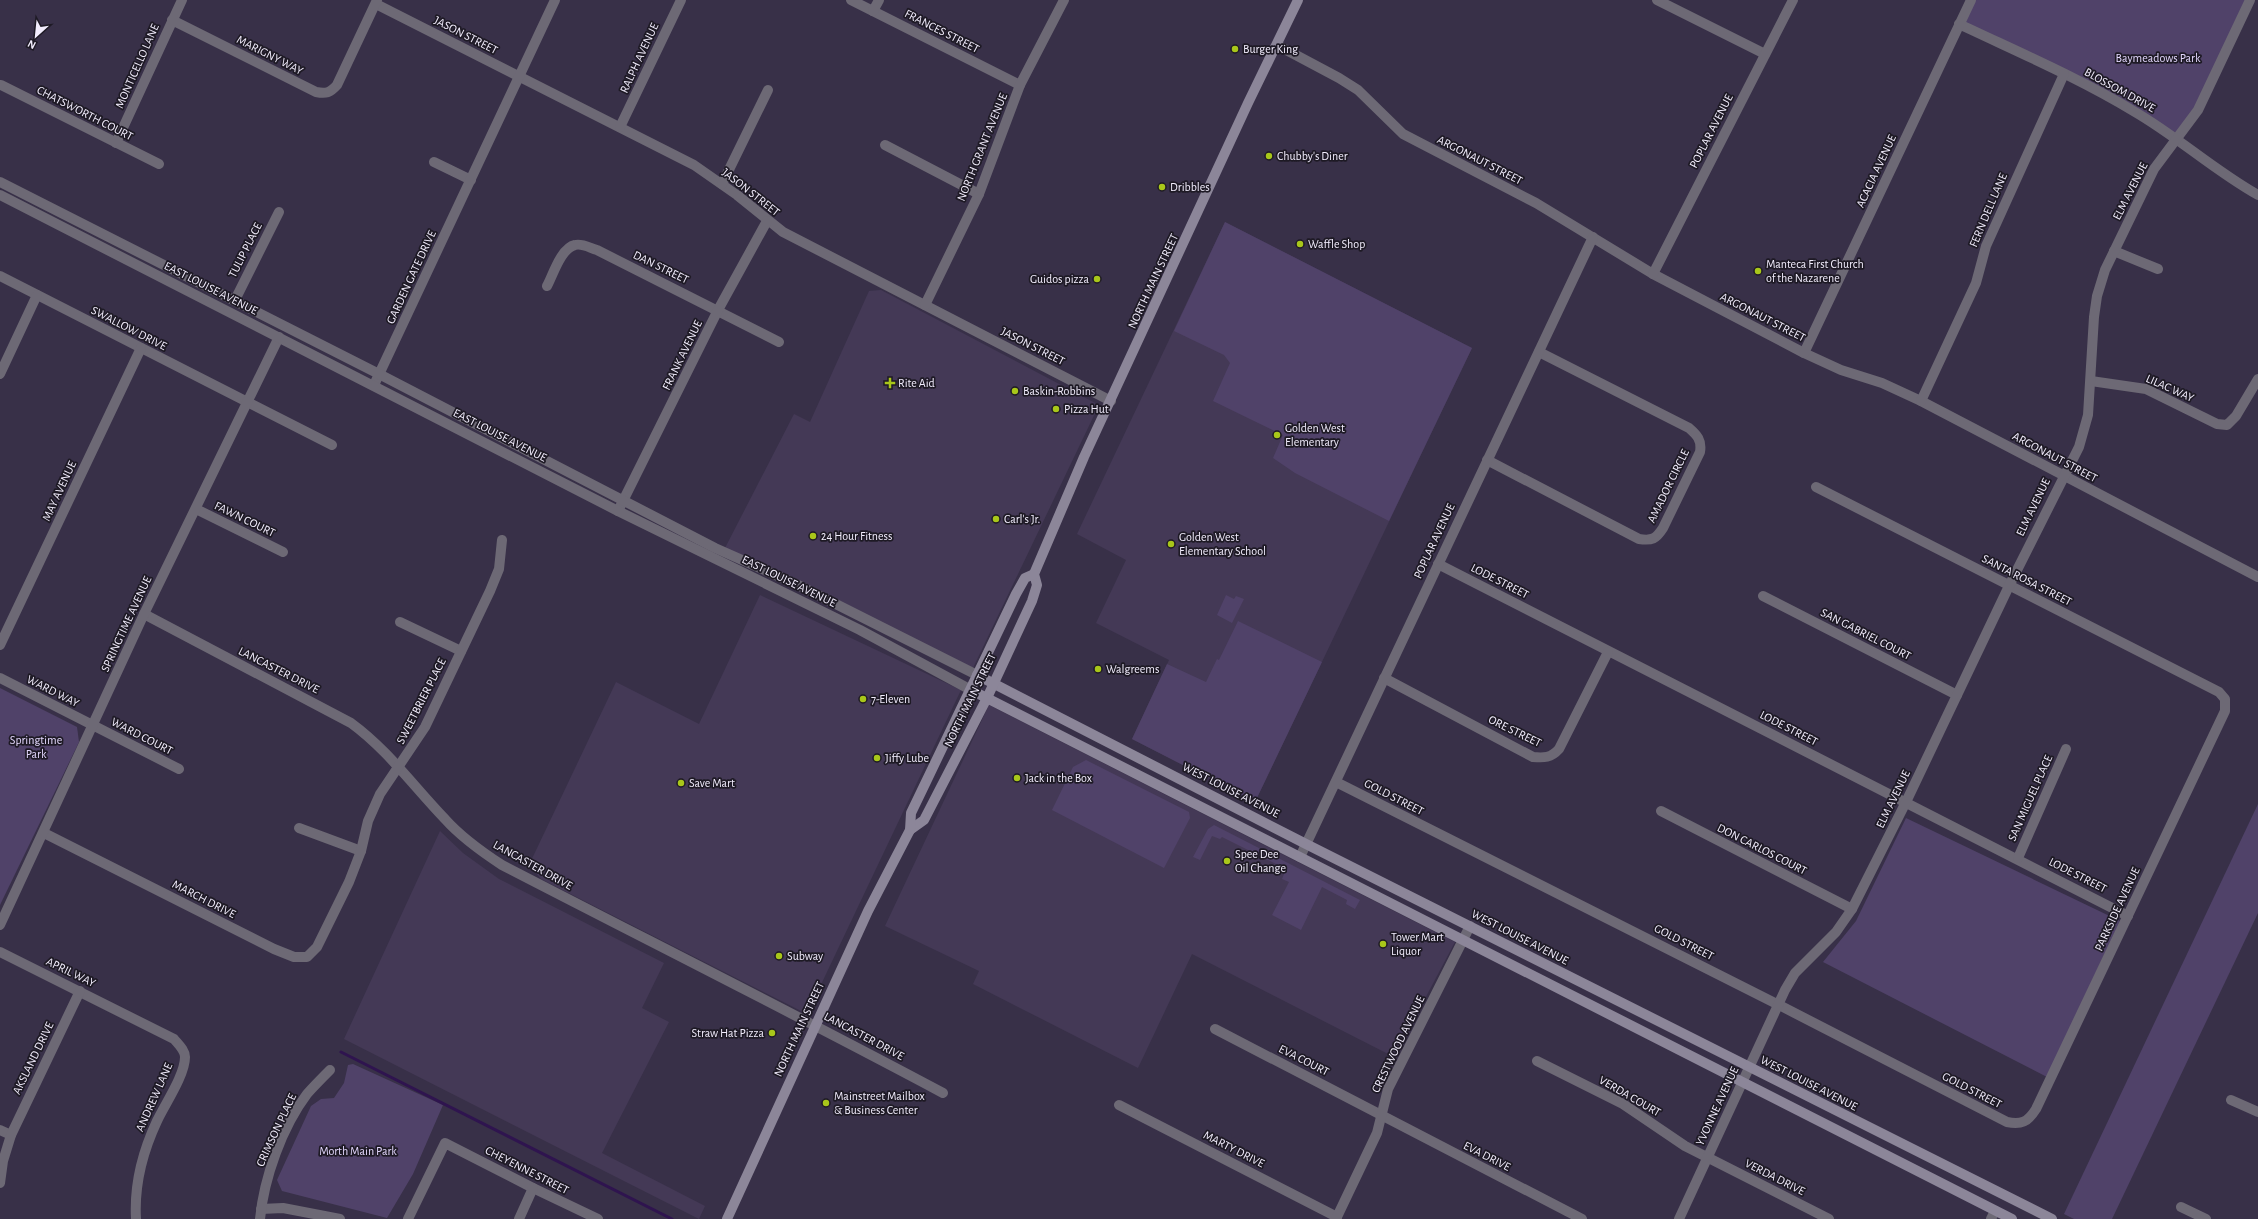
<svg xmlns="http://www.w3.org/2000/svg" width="2258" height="1219" font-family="'Alegreya Sans',sans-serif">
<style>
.built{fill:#443956}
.green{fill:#504269}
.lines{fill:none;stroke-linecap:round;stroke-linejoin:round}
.stream{stroke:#2f144f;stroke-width:3}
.minor{stroke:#6d6975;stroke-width:10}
.tertiary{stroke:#6d6975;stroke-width:10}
.secondary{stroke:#8c8699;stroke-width:10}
.poi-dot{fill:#a9c71a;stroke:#1e1a25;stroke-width:1.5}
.labels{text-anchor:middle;stroke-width:3.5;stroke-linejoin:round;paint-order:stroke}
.street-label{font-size:12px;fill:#f2edfd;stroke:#1e1a25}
.poi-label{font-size:12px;fill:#f2edfd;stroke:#1e1a25;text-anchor:start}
.park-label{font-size:12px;fill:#e4d8fe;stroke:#1e1a25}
</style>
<rect width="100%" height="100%" fill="#383048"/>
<!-- built -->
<g class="built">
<polygon points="1225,222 1472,348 1255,802 1132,739 1169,660 1096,623 1126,560 1077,534"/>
<polygon points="881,290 1099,405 973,668 725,548 794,414 810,422 869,291"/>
<polygon points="760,595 961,690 807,1014 541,879 529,865 616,682 699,724"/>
<polygon points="989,705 1455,942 1394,1057 1192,954 1138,1068 973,984 979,971 885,926"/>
<polygon points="440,831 463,853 499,879 664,963 642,1008 669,1022 602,1153 705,1206 699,1219 344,1039"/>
</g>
<!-- green -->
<g class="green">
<polygon points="1971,0 2250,0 2198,110 2177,138 2134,111 1959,24"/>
<polygon points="1225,222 1472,348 1389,521 1295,473 1273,458 1283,435 1213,401 1230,363 1224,355 1174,331"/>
<polygon points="1226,595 1234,599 1236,596 1244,599 1232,623 1217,615"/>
<polygon points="1238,621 1322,662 1255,802 1132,739 1167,664 1206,682 1217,659 1219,660"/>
<polygon points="0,688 77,727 79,742 0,905"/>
<polygon points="1086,760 1189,812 1190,818 1164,868 1052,810 1073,767"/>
<polygon points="2258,804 2258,913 2112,1219 2074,1219 2064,1214"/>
<polygon points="1906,818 2120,921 2047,1077 1823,962 1856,921"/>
<polygon points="1214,825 1360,900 1355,909 1346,904 1347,900 1322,887 1301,930 1272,915 1289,882 1282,879 1286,869 1222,837 1220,839 1212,836 1200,860 1193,857 1208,829"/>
<polygon points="353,1064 443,1105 413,1174 387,1218 282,1191 277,1180 311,1106 321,1099 334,1098 344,1083 348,1065"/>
</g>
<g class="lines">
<!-- stream -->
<polyline class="stream" points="341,1052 672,1219"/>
<!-- minor -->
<g class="minor">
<polyline points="851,0 1020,85"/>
<polyline points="1657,0 1765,54"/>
<polyline points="376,4 694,165 737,195 783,232 1111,401"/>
<polyline points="873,11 879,0"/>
<path d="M172,20L316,92C326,94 330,93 337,85L377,0"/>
<path d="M1959,24C2018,52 2079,78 2135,112C2178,137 2215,171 2258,195"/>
<polyline points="1277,45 1339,78 1358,90 1403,134 1536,203 1653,274 1804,353 1841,370 1882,383 1921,401 2258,577"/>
<polyline points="1,85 159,164"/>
<polyline points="620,127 681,0"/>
<polyline points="116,143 182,0"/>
<polyline points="885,145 979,194"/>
<polyline points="434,162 471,180"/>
<polyline points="722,184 768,90"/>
<polyline points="2114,251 2158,269"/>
<polyline points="1653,274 1793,0"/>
<polyline points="0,276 332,445"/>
<path d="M547,286C553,275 561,248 575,245C582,243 590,248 597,250L779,342"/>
<polyline points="235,300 279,212"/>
<polyline points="925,305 979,194 1020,85 1064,0"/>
<polyline points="1804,353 1971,0"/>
<polyline points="0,374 37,295"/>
<polyline points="2091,381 2146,389 2217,424 2227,425 2236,416 2258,379"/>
<polyline points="374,385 555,0"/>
<polyline points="1921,401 1976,283 1986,246 2064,74"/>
<path d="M1487,460L1639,539C1652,541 1656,539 1663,528L1700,452C1702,440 1697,435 1689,428L1539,352"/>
<polyline points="196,509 283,552"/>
<polyline points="618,511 718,310 767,221"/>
<polyline points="1438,564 2128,916"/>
<polyline points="1763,596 1957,695"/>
<path d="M144,614L351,723C388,750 414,787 445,819C461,837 482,852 502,865C649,941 797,1015 943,1093"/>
<polyline points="400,622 461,651"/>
<polyline points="0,645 141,348"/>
<polyline points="0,678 179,769"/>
<path d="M1384,678L1533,757C1544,758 1551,758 1559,749L1608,652"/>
<path d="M1336,782L1779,1005L2007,1122C2021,1125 2028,1122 2036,1109L2225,711V699L2219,692L1816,487"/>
<polyline points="1661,811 1852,909"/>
<polyline points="299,828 361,851"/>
<polyline points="44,833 274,949 294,957 307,957 317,947 349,882 361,851 368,821 380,794 425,727 490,591 499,569 502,540"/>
<polyline points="1300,857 1593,237"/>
<polyline points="2018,858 2066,749"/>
<polyline points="0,925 144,614 279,337"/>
<path d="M0,952L174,1039C178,1044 185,1050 185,1057C185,1075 165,1104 157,1121C142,1153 134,1184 136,1219"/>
<polyline points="1215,1029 1582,1219"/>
<polyline points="1537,1061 1623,1104 1685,1146 1829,1219"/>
<polyline points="2231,1100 2258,1112"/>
<polyline points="1119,1105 1337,1217"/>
<polyline points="0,1130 11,1135"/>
<polyline points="0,1183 3,1161 11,1135 80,991"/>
<polyline points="2181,1207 2206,1219"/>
<polyline points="261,1209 283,1208 340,1219"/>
<path d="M260,1219C264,1178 282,1127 307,1094C314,1086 322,1078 330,1070"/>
<polyline points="408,1219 445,1143 533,1188 598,1219"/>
<polyline points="519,1219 533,1188"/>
<polyline points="1336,1219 1377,1133 1388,1089 1470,926"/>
<polyline points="1679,1219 1785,990 1795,973 1836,932 1852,909 1906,802 2009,586 2079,447 2088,415 2094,317 2097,296 2105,270 2154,169 2198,110 2250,0"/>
<polyline points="1991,1219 1995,1211"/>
</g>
<!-- tertiary -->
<g class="tertiary">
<polyline points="0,182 379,374 715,548 798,585 977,675"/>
<polyline points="0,195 618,511 860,630 971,690"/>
</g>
<!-- secondary -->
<g class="secondary">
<polyline points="977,675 1306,844 2052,1219"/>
<polyline points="971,690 2012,1219"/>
<polyline points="910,830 924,820 987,698 1032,601 1037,585 1034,574 1084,457 1248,103 1298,0"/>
<polyline points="727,1219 868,911 910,830 911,813 924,786 1016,594 1025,578 1034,574"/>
</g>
</g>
<!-- markers -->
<g class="poi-dot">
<circle cx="1235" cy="49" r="4"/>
<circle cx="1269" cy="156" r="4"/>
<circle cx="1162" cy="187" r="4"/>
<circle cx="1300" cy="244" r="4"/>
<circle cx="1758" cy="271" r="4"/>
<circle cx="1097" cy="279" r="4"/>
<path d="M888 377h4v4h4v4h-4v4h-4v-4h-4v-4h4z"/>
<circle cx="1015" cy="391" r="4"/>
<circle cx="1056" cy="409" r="4"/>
<circle cx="1277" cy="435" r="4"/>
<circle cx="996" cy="519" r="4"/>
<circle cx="813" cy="536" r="4"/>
<circle cx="1171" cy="544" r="4"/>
<circle cx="1098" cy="669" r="4"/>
<circle cx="863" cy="699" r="4"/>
<circle cx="877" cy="758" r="4"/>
<circle cx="1017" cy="778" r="4"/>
<circle cx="681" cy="783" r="4"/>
<circle cx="1227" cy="861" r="4"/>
<circle cx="1383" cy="944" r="4"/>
<circle cx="779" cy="956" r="4"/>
<circle cx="772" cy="1033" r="4"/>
<circle cx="826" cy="1103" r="4"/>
</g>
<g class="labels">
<!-- street labels -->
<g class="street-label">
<text transform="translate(942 31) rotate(27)" y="4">FRANCES STREET</text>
<text transform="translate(466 35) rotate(27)" y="4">JASON STREET</text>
<text transform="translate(270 55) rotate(27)" y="4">MARIGNY WAY</text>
<text transform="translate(639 58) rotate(-65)" y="4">RALPH AVENUE</text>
<text transform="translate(137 66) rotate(-66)" y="4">MONTICELLO LANE</text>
<text transform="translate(2120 90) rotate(29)" y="4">BLOSSOM DRIVE</text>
<text transform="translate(85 113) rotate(27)" y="4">CHATSWORTH COURT</text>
<text transform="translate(1711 131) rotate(-63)" y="4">POPLAR AVENUE</text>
<text transform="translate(982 147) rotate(-68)" y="4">NORTH GRANT AVENUE</text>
<text transform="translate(1480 160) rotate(27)" y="4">ARGONAUT STREET</text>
<text transform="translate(1876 171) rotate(-65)" y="4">ACACIA AVENUE</text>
<text transform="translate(2130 191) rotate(-63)" y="4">ELM AVENUE</text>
<text transform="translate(751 192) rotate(38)" y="4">JASON STREET</text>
<text transform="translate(1988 210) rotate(-67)" y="4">FERN DELL LANE</text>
<text transform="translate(245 250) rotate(-63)" y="4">TULIP PLACE</text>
<text transform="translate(661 267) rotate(26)" y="4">DAN STREET</text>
<text transform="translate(411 277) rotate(-65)" y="4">GARDEN GATE DRIVE</text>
<text transform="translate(1153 281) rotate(-65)" y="4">NORTH MAIN STREET</text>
<text transform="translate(211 288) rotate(27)" y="4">EAST LOUISE AVENUE</text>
<text transform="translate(1763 317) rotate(27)" y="4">ARGONAUT STREET</text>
<text transform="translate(129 328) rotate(27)" y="4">SWALLOW DRIVE</text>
<text transform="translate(1033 346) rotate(27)" y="4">JASON STREET</text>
<text transform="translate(682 355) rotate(-64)" y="4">FRANK AVENUE</text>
<text transform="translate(2170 388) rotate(24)" y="4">LILAC WAY</text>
<text transform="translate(500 435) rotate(27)" y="4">EAST LOUISE AVENUE</text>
<text transform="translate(2055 457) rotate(28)" y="4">ARGONAUT STREET</text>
<text transform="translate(1668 486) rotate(-64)" y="4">AMADOR CIRCLE</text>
<text transform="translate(59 491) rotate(-65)" y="4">MAY AVENUE</text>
<text transform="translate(2033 507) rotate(-64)" y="4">ELM AVENUE</text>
<text transform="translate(245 519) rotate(26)" y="4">FAWN COURT</text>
<text transform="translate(1434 541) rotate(-65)" y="4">POPLAR AVENUE</text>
<text transform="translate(2027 580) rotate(27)" y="4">SANTA ROSA STREET</text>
<text transform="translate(789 581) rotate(26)" y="4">EAST LOUISE AVENUE</text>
<text transform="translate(1500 581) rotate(27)" y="4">LODE STREET</text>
<text transform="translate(126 624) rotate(-65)" y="4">SPRINGTIME AVENUE</text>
<text transform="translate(1866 634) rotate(27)" y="4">SAN GABRIEL COURT</text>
<text transform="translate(279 670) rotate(27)" y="4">LANCASTER DRIVE</text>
<text transform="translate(53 691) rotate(27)" y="4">WARD WAY</text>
<text transform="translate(970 700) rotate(-64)" y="4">NORTH MAIN STREET</text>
<text transform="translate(421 701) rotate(-63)" y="4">SWEETBRIER PLACE</text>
<text transform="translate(1789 728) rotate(27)" y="4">LODE STREET</text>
<text transform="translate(1515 731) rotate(26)" y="4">ORE STREET</text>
<text transform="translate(142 736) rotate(27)" y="4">WARD COURT</text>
<text transform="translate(1231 790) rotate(27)" y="4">WEST LOUISE AVENUE</text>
<text transform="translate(1394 797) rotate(27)" y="4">GOLD STREET</text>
<text transform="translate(2030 798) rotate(-66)" y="4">SAN MIGUEL PLACE</text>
<text transform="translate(1893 799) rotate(-64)" y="4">ELM AVENUE</text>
<text transform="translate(1762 849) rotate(27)" y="4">DON CARLOS COURT</text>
<text transform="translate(533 865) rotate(29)" y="4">LANCASTER DRIVE</text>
<text transform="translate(2078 875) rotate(27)" y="4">LODE STREET</text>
<text transform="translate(204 899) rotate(27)" y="4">MARCH DRIVE</text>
<text transform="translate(2117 909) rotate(-65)" y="4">PARKSIDE AVENUE</text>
<text transform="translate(1520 937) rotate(27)" y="4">WEST LOUISE AVENUE</text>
<text transform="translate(1684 942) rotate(27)" y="4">GOLD STREET</text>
<text transform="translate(71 972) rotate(26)" y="4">APRIL WAY</text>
<text transform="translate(799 1029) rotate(-65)" y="4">NORTH MAIN STREET</text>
<text transform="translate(864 1036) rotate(28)" y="4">LANCASTER DRIVE</text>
<text transform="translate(1398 1044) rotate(-64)" y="4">CRESTWOOD AVENUE</text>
<text transform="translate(33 1058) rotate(-64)" y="4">AKSLAND DRIVE</text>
<text transform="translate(1304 1060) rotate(27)" y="4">EVA COURT</text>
<text transform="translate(1809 1083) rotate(27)" y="4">WEST LOUISE AVENUE</text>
<text transform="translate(1972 1090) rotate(27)" y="4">GOLD STREET</text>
<text transform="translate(1630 1096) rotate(30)" y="4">VERDA COURT</text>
<text transform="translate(154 1097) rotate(-66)" y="4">ANDREW LANE</text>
<text transform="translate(1717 1106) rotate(-65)" y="4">YVONNE AVENUE</text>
<text transform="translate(276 1130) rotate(-65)" y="4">CRIMSON PLACE</text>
<text transform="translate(1234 1149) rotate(27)" y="4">MARTY DRIVE</text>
<text transform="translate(1487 1156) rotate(27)" y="4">EVA DRIVE</text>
<text transform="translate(527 1170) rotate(27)" y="4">CHEYENNE STREET</text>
<text transform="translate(1775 1177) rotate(27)" y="4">VERDA DRIVE</text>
</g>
<!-- poi labels -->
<g class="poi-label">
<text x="1243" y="53">Burger King</text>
<text x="1277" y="160">Chubby's Diner</text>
<text x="1170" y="191">Dribbles</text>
<text x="1308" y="248">Waffle Shop</text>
<text x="1766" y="268">Manteca First Church<tspan x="1766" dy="14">of the Nazarene</tspan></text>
<text x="1089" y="283" text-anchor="end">Guidos pizza</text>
<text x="898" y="387">Rite Aid</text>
<text x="1023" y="395">Baskin-Robbins</text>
<text x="1064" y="413">Pizza Hut</text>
<text x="1285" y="432">Golden West<tspan x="1285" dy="14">Elementary</tspan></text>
<text x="1004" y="523">Carl's Jr.</text>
<text x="821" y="540">24 Hour Fitness</text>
<text x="1179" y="541">Golden West<tspan x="1179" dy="14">Elementary School</tspan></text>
<text x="1106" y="673">Walgreems</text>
<text x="871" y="703">7-Eleven</text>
<text x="885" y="762">Jiffy Lube</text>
<text x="1025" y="782">Jack in the Box</text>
<text x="689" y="787">Save Mart</text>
<text x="1235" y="858">Spee Dee<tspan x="1235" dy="14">Oil Change</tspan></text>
<text x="1391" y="941">Tower Mart<tspan x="1391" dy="14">Liquor</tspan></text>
<text x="787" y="960">Subway</text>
<text x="764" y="1037" text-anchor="end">Straw Hat Pizza</text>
<text x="834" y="1100">Mainstreet Mailbox<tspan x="834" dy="14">&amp; Business Center</tspan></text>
</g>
<!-- park labels -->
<g class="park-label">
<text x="2158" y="62">Baymeadows Park</text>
<text x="36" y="744">Springtime<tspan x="36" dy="14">Park</tspan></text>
<text x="358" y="1155">Morth Main Park</text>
</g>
</g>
<!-- north arrow -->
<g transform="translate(36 36) rotate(207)" stroke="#1e1a25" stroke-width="3" paint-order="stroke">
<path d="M0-3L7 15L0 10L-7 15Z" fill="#f2edfd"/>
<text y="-6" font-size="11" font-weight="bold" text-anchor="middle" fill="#f2edfd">N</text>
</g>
</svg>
